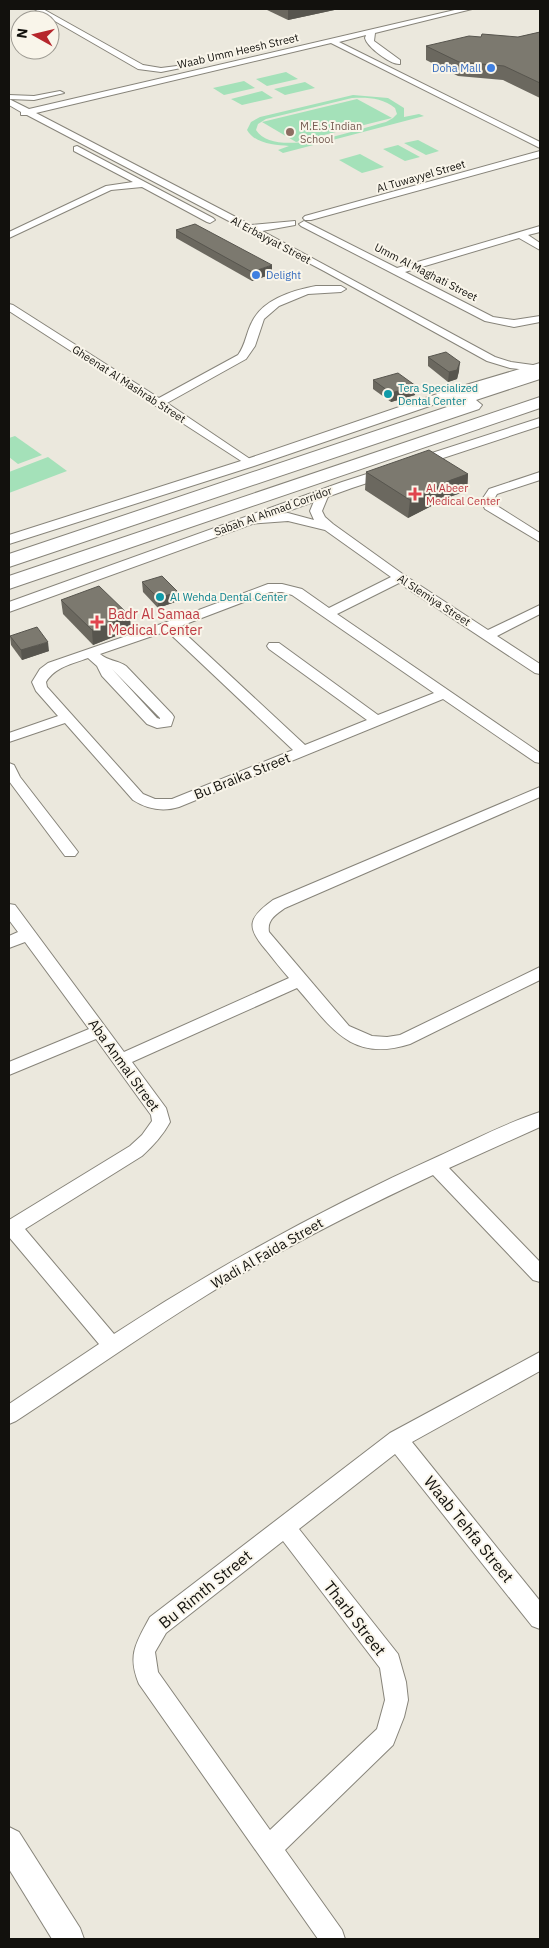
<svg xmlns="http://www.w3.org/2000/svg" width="549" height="1948" font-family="'IBM Plex Sans',sans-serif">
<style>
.green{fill:#a4e1b9;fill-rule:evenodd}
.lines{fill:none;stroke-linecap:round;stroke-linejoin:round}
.minor-casing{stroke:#87847a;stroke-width:2}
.tertiary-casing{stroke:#87847a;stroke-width:2}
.trunk-casing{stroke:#87847a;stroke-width:2}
.minor{fill:#fff;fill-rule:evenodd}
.tertiary{fill:#fff;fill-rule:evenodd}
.trunk{fill:#fff;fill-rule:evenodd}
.wall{fill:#6b685f}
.shaded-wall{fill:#57554e}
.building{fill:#7c796f;stroke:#57554e}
.shop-dot{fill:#3f7fe0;stroke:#f9f5ea;stroke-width:2}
.education-dot{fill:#8d6e63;stroke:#f9f5ea;stroke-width:2}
.culture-dot{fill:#0f9aa8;stroke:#f9f5ea;stroke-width:2}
.health-dot{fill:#e0444e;stroke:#f9f5ea;stroke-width:2}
.labels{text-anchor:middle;stroke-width:4;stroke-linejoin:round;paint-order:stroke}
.far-street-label{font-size:11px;fill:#12110d;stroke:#f9f5ea}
.far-shop-label{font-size:11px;fill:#366cbe;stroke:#f9f5ea;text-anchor:end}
.far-education-label{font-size:11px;fill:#785e54;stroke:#f9f5ea;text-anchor:start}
.far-culture-label{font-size:11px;fill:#0d838f;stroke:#f9f5ea;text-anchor:start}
.far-health-label{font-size:11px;fill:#be3a42;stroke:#f9f5ea;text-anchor:start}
.health-label{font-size:14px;fill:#be3a42;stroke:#f9f5ea;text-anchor:start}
.street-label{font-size:14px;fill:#12110d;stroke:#f9f5ea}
.near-street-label{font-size:16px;fill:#12110d;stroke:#f9f5ea}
</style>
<rect width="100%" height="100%" fill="#ebe8dd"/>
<!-- green -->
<g class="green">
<polygon points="286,72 298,79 267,86 256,79"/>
<polygon points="244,81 255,88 224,95 213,88"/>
<polygon points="305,82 315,88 285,95 274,89"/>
<polygon points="262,91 273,98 242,105 231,99"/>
<path d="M353,95L388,98L404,108V117L419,114L424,116L283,153L278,150L289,146C275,145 255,144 247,130L251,122L260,117ZM352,98C367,97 383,98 395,108L397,114L393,118L386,122C358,129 275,160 256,130L258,124L266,119Z"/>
<polygon points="357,99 392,118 296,142 262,122"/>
<polygon points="418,140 439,151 426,155 404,143"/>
<polygon points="398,145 420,157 405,161 383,149"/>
<polygon points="360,154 384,167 362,173 339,160"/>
<polygon points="15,436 42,455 18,464 9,457 9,438"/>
<polygon points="48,457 67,471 9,493 9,472"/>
</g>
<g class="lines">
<defs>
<g id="minor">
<polygon points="34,9 43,9 143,65 161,68 177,66 181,68 161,72 138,69"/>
<path d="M459,9H472L375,33L374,41L400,60V64C391,65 367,47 365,38L366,35L339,42L540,142V148L331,43L36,113L251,225L295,221V225L262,231L495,357L511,362L540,366V370L536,371L510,368L487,361L324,271L27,115H21V112L9,105V95L34,96L60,91L64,93L34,100L9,99L29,109Z"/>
<polygon points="77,146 213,218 215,220 210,223 207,222 142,187 111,190 9,238 9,232 106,186 133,182 74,151 74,147"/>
<polygon points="540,151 540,157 311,220 305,220 303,218 305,216"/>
<polygon points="304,221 397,268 540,226 540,232 528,235 540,243 540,250 519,238 405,272 493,317 514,320 540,316 540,322 514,327 485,321 301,226 299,224"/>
<path d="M316,286H341L346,289L341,292L308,294L279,306L264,319L255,346L246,359L167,403L253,461L255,463L253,465L249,466L9,311V304L13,305L159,398L238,355C246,344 246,333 252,322C263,299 294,290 316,286Z"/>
<polygon points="540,472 540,480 497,494 493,501 494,504 540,533 540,542 485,509 481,501 489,489"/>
<path d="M323,490L329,494L322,511L325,517L333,524L404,575L488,630L540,605V614L497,636L540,664V674L535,673L399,583L337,614L540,753V763L535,762L443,699L179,807C163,812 147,809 133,800L65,723L9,742V733L58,716L36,691L32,682L40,669L48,663L164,623L268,584H282L302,589L329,608L391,577L325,530L288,521L248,524L242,520L248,516L288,513L314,520L310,511L317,494ZM270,592H282L292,595L434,693L378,715L279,643H269L267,646L269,649L367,720L305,745L178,627ZM167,631L293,750L172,799H155L143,794L47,687L46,682C55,667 72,664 88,658L97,666L102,676L147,724L157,728L171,726L174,717L172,714L126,666C117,660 108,661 100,654ZM112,669L160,718V719L157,718Z"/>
<polygon points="9,763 14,765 20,777 75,848 78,852 75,856 65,856 9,781"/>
<path d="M540,787V797L285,908C275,915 267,920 269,932L349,1026L372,1036L387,1037L400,1035L540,967V980L410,1044C351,1063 331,1027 297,988L132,1062L166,1108L170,1122C163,1135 153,1146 142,1156L25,1229L114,1334C218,1266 326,1207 439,1156C472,1141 506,1123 540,1112V1127L449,1168L540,1262V1282L533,1280L433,1175C369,1205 306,1236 245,1272C166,1318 92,1371 16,1421L9,1424V1404L99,1344L9,1237V1220L130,1146L142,1135L152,1121L151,1115L96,1039L9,1075V1062L89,1029L25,942L9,948V936L18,932L9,920V904L15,905L124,1052L289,978C281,969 274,960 266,950C246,927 248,918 273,900Z"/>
<path d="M540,1352V1371L412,1442L540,1601V1629L532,1626L395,1454L299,1529L398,1654L406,1682L408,1700L404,1717L393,1745L285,1850L342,1930L345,1939H318L139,1684C127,1655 136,1643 150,1617L390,1433ZM283,1541L380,1668L385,1700L377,1729L270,1830L158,1672L155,1652L166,1633Z"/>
</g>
<g id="tertiary">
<polygon points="540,363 540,371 459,396 254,466 9,544 9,535 244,460 449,390"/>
<polygon points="540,418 540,426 352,488 9,612 9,602 342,482"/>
<polygon points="9,1827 19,1832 80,1928 84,1939 52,1939 9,1869"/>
</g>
<g id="trunk">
<polygon points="540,368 540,379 476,400 482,405 479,409 9,567 9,554 447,407 442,403 445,399"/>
<polygon points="540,397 540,408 9,589 9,576"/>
</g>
</defs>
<!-- minor casing -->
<use href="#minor" class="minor-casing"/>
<!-- tertiary casing -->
<use href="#tertiary" class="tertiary-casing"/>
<!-- trunk casing -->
<use href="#trunk" class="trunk-casing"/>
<!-- minor -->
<use href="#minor" class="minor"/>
<!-- tertiary -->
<use href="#tertiary" class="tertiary"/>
<!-- trunk -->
<use href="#trunk" class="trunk"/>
</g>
<!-- wall -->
<g class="wall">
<polygon points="265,9 339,9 288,20"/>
<polygon points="540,32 540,98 503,80 458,76 426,60 426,46 481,37 518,37"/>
<polygon points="176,230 272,274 252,281 176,238"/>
<polygon points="428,357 459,371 457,379 448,382 428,366"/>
<polygon points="373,380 415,395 391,402 373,389"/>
<polygon points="366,472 468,474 467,491 449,497 408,518 365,490"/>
<polygon points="142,582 178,592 178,601 158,608 143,592"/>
<polygon points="61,600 131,630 93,645 63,614"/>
<polygon points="10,636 49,651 22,660 11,645"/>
</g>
<!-- shaded-wall -->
<g class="shaded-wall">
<polygon points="288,9 339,9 288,20"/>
<polygon points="272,265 272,274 252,281 252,272"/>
<polygon points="460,362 459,371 457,379 448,382 449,372"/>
<polygon points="416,386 415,395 391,402 391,393"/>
<polygon points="468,474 467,491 449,497 408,518 410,500 451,480"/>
<polygon points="178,592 178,601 158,608 158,598"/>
<polygon points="130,616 131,630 93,645 92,630"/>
<polygon points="48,642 49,651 22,660 21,650"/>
</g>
<!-- building -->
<g class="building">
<polygon points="540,32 540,83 504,66 459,62 426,46 469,36 481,37 482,34 518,37"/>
<polygon points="195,224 272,265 252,272 176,230"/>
<polygon points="446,352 460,362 457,370 449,372 428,357"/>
<polygon points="398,373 416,386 391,393 373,380"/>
<polygon points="429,450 468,474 451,480 410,500 366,472"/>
<polygon points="162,576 178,592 158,598 142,582"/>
<polygon points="99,586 130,616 92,630 61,600"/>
<polygon points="37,627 48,642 21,650 10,636"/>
</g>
<!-- markers -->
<g class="shop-dot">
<circle cx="491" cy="68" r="5"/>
<circle cx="256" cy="275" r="5"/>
</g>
<circle class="education-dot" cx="290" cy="132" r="5"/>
<g class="culture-dot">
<circle cx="388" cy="394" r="5"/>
<circle cx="160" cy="597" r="5"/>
</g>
<g class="health-dot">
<path d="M412.5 486.5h5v5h5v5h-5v5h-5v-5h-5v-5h5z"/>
<path d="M94.5 614.5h5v5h5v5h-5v5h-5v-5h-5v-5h5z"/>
</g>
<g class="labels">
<!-- far-street labels -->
<g class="far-street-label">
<text transform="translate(238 51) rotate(-13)" y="4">Waab Umm Heesh Street</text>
<text transform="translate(421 176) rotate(-16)" y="4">Al Tuwayyel Street</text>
<text transform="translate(271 240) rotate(28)" y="4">Al Erbayyat Street</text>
<text transform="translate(426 272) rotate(27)" y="4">Umm Al Maghati Street</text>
<text transform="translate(129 384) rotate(33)" y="4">Gheenat Al Mashrab Street</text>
<text transform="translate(273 511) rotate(-20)" y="4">Sabah Al Ahmad Corridor</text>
<text transform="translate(434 600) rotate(33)" y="4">Al Slemiya Street</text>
</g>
<!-- far-shop labels -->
<g class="far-shop-label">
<text x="481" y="72">Doha Mall</text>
<text x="266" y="279" text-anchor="start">Delight</text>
</g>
<!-- far-education labels -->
<g class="far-education-label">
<text x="300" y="130">M.E.S Indian<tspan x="300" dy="13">School</tspan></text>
</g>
<!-- far-culture labels -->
<g class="far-culture-label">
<text x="398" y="392">Tera Specialized<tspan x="398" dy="13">Dental Center</tspan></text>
<text x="170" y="601">Al Wehda Dental Center</text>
</g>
<!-- far-health labels -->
<g class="far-health-label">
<text x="426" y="492">Al Abeer<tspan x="426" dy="13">Medical Center</tspan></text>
</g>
<!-- health labels -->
<g class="health-label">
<text x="108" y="619">Badr Al Samaa<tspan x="108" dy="16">Medical Center</tspan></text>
</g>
<!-- street labels -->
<g class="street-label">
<text transform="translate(242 776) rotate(-22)" y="5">Bu Braika Street</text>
<text transform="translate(124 1065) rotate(54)" y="5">Aba Anmal Street</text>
<text transform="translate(267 1253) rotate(-30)" y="5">Wadi Al Faida Street</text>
</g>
<!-- near-street labels -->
<g class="near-street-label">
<text transform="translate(469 1529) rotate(51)" y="6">Waab Tehfa Street</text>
<text transform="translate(205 1589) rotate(-39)" y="6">Bu Rimth Street</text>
<text transform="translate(355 1618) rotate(52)" y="6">Tharb Street</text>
</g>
</g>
<!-- border -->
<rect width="549" height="1948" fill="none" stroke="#12110d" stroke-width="20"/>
<!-- north arrow -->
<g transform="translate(35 35) rotate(278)"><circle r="24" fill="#f9f5ea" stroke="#9d9a92"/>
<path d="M0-4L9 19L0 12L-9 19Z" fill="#b6262c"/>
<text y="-8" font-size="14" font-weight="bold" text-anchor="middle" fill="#12110d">N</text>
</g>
</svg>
